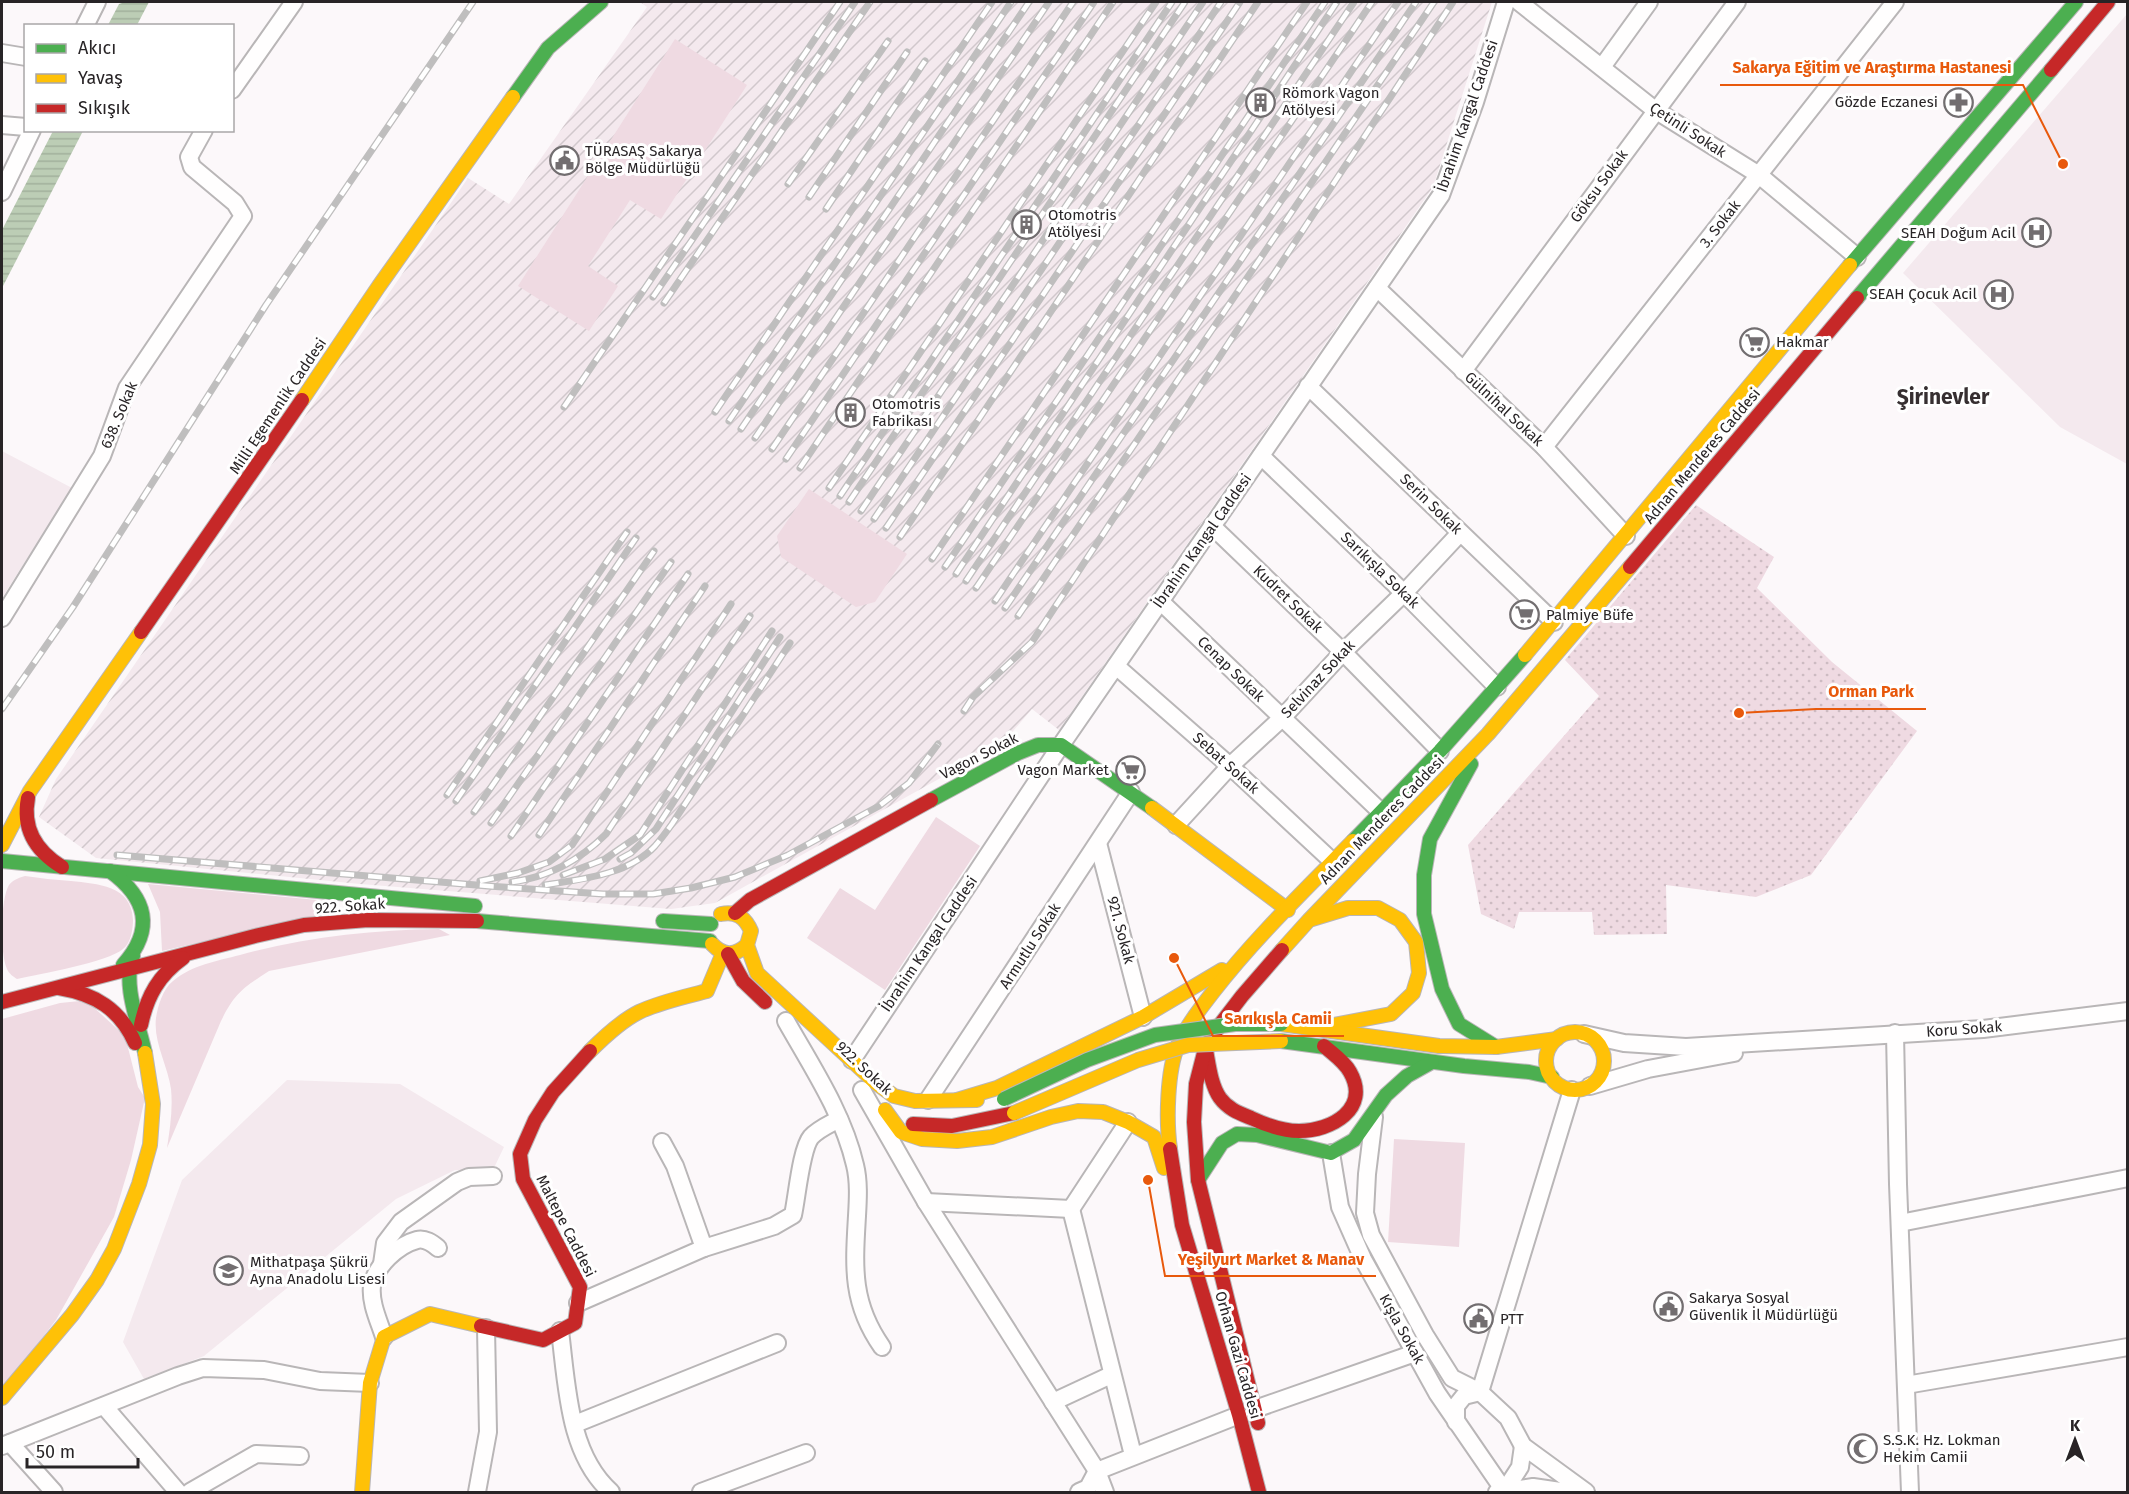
<svg xmlns="http://www.w3.org/2000/svg" width="2129" height="1494" font-family="'Fira Sans',sans-serif">
<style>
.built{fill:#f4e9ee}
.industrial{fill:url(#industrial-furrows)}
.green{fill:#efdae2}
.park{fill:url(#park-dots)}
.water{fill:url(#water-rules)}
.lines{fill:none;stroke-linecap:round;stroke-linejoin:round}
.street-casing{stroke:#b9b6b7;stroke-width:20}
.fast-casing{stroke:#b9b6b7;stroke-width:16}
.slow-casing{stroke:#b9b6b7;stroke-width:16}
.jam-casing{stroke:#b9b6b7;stroke-width:16}
.street{stroke:#fffefe;stroke-width:16}
.fast{stroke:#4caf50;stroke-width:14}
.slow{stroke:#ffc107;stroke-width:14}
.jam{stroke:#c62828;stroke-width:14}
.rail-casing{stroke:#bfbebe;stroke-width:7}
.rail{stroke:#fff;stroke-width:4.5;stroke-dasharray:14;stroke-linecap:butt}
.fast-bridge-casing{stroke:#b9b6b7;stroke-width:16;stroke-linecap:butt}
.slow-bridge-casing{stroke:#b9b6b7;stroke-width:16;stroke-linecap:butt}
.fast-bridge{stroke:#4caf50;stroke-width:14}
.slow-bridge{stroke:#ffc107;stroke-width:14}
.labels{text-anchor:middle;stroke-width:6;stroke-linejoin:round;paint-order:stroke}
.poi-label{font-size:15px;fill:#282426;stroke:#fff;text-anchor:start}
.street-label{font-size:15px;fill:#282426;stroke:#fff}
.district-label{font-size:21px;font-weight:bold;fill:#362f31;stroke:#fff}
.leader{fill:none;stroke:#e8590c;stroke-width:2}
.callout-dot{fill:#e8590c;stroke:#fff;stroke-width:2}
.callout-label{font-size:16px;text-anchor:middle;font-weight:bold;fill:#e8590c;stroke:#fff;stroke-width:6;stroke-linejoin:round;paint-order:stroke}
</style>
<defs>
<pattern id="industrial-furrows" width="10" height="10" patternUnits="userSpaceOnUse" patternTransform="scale(1.5)"><rect width="10" height="10" fill="#f4e9ee"/><path d="M-1 1l2-2M0 10L10 0M9 11l2-2" fill="none" stroke="#d1c8cc"/></pattern>
<pattern id="park-dots" width="8" height="8" patternUnits="userSpaceOnUse" patternTransform="scale(1.5)"><rect width="8" height="8" fill="#efdae2"/><path d="M2 2h.1M6 6h.1" fill="none" stroke="#cdbbc2" stroke-width="1.8" stroke-linecap="round"/></pattern>
<pattern id="water-rules" width="6" height="5" patternUnits="userSpaceOnUse" patternTransform="scale(1.5)"><rect width="6" height="5" fill="#bccdb5"/><path d="M0 2.5h6" fill="none" stroke="#a2b09c"/></pattern>
</defs>
<rect width="100%" height="100%" fill="#fcf8fa"/>
<!-- built -->
<g class="built">
<polygon points="2127,14 2127,464 2060,427 1903,273"/>
<polygon points="2,451 72,488 2,598"/>
<polygon points="287,1080 400,1084 504,1147 493,1170 455,1170 396,1199 204,1356 144,1379 123,1342 182,1180"/>
</g>
<!-- industrial -->
<polygon class="industrial" points="640,2 1492,2 1433,187 1059,730 1032,709 1002,744 715,903 671,909 360,884 96,858 39,817 56,779 468,178 509,204 647,7"/>
<!-- green -->
<g class="green">
<polygon points="675,39 747,85 661,219 630,200 588,266 618,286 589,331 518,286"/>
<polygon points="809,489 907,554 875,602 856,607 781,557 777,536"/>
<polygon points="936,817 980,846 885,990 807,938 840,888 875,910"/>
<path d="M25,876C40,878 55,880 71,881C97,884 132,885 133,920C133,929 131,943 123,949C108,962 40,974 17,979C14,977 9,974 7,969C0,953 0,900 9,885C13,880 18,878 25,876Z"/>
<polygon points="148,884 328,901 327,913 162,951 160,912"/>
<path d="M439,929L450,935L269,971C243,988 235,993 221,1021L167,1148C170,1128 173,1109 171,1089C168,1066 153,1042 156,1018C158,1005 163,989 173,981C192,965 217,961 240,955C306,937 371,930 439,929Z"/>
<polygon points="80,1001 90,1004 125,1036 138,1087 145,1098 131,1160 114,1217 56,1320 2,1390 2,1019 60,1003"/>
<polygon points="1394,1139 1465,1143 1459,1247 1388,1242"/>
</g>
<!-- park -->
<polygon class="park" points="1696,505 1774,557 1757,588 1832,662 1917,731 1811,875 1756,897 1666,885 1667,934 1594,935 1592,912 1519,912 1514,929 1481,914 1468,845 1599,696 1565,660"/>
<!-- water -->
<g class="water">
<polygon points="125,2 149,2 137,25 108,25 119,4"/>
<polygon points="53,131 83,131 2,288 2,230"/>
</g>
<g class="lines">
<defs>
<g id="street">
<polyline points="1519,2 1655,110 1759,175 1857,257"/>
<polyline points="85,26 97,2"/>
<polyline points="2,53 26,57"/>
<polyline points="1602,67 1649,2"/>
<polyline points="232,90 294,2"/>
<polyline points="2,125 26,127"/>
<polyline points="2,192 32,130"/>
<polyline points="1377,288 1544,447 1626,536"/>
<polyline points="1463,371 1737,2"/>
<polyline points="1308,386 1554,622"/>
<polyline points="1544,447 1895,2"/>
<polyline points="1261,456 1404,593 1497,687"/>
<polyline points="1212,526 1343,652 1440,751"/>
<polyline points="1160,601 1381,812"/>
<polyline points="2,618 102,456 127,388 243,216 235,203 192,167 189,157 204,130"/>
<polyline points="1116,666 1230,766 1333,862"/>
<polyline points="1176,825 1230,766 1282,718 1343,652 1404,593 1460,533"/>
<polyline points="1098,843 1143,1017"/>
<path d="M786,1021C812,1067 843,1113 855,1165C859,1181 858,1199 857,1216C854,1267 851,1303 882,1347"/>
<polyline points="1895,1033 1898,1184 1910,1492"/>
<polyline points="1584,1034 1624,1043 1686,1047 1983,1029 2128,1011"/>
<polyline points="852,1060 1061,745 1441,195 1475,102 1506,2"/>
<polyline points="1590,1086 1648,1069 1734,1053"/>
<polyline points="862,1090 926,1202 1097,1471 1105,1492"/>
<polyline points="928,1100 1131,792"/>
<polyline points="1374,1117 1367,1174 1365,1213 1371,1235 1425,1335 1452,1378 1480,1392 1508,1418 1523,1446 1586,1492"/>
<polyline points="662,1142 675,1166 704,1248"/>
<polyline points="1331,1153 1340,1207 1363,1259 1437,1393 1505,1492"/>
<polyline points="926,1202 1071,1209 1128,1122"/>
<polyline points="1071,1209 1133,1455"/>
<polyline points="1900,1223 2128,1178"/>
<polyline points="382,1264 385,1243 401,1222 457,1182 469,1177 493,1176"/>
<path d="M578,1303L704,1248L774,1226L793,1215C797,1197 801,1149 811,1137C818,1129 830,1124 839,1119"/>
<path d="M560,1331C567,1385 568,1454 611,1492"/>
<path d="M384,1337C379,1321 370,1303 372,1286C375,1266 398,1245 417,1240C425,1238 432,1243 438,1248"/>
<polyline points="1906,1385 2128,1347"/>
<polyline points="1480,1392 1572,1090"/>
<polyline points="1053,1402 1111,1375"/>
<polyline points="104,1406 178,1492"/>
<polyline points="1255,1409 1415,1353"/>
<polyline points="1456,1422 1456,1406 1464,1396 1480,1392"/>
<polyline points="575,1424 777,1343"/>
<polyline points="10,1443 54,1492"/>
<polyline points="2,1446 178,1376 203,1368 264,1370 320,1381 370,1383"/>
<polyline points="1505,1490 1520,1467 1523,1446"/>
<polyline points="190,1492 256,1454 300,1456"/>
<polyline points="477,1492 488,1432 486,1328"/>
<polyline points="701,1492 806,1453"/>
<polyline points="1079,1492 1088,1488 1097,1471 1239,1415"/>
<polyline points="1497,1492 1533,1487 1567,1492"/>
</g>
<g id="fast">
<polyline points="513,97 548,48 601,2"/>
<polyline points="1850,265 2076,2"/>
<polyline points="1857,298 2051,70"/>
<polyline points="1471,764 1430,839 1424,875 1424,914 1442,989 1459,1024 1496,1047"/>
<polyline points="931,800 1018,753 1038,745 1061,745 1152,808"/>
<polyline points="1353,841 1440,751 1525,655"/>
<polyline points="2,861 475,906"/>
<path d="M110,871C147,898 155,929 123,965"/>
<polyline points="477,921 710,941"/>
<polyline points="663,921 711,924"/>
<path d="M133,956C122,985 139,1024 145,1053"/>
<polyline points="1281,1041 1464,1066 1529,1072 1552,1077"/>
<polyline points="1198,1180 1222,1143 1237,1134 1257,1135 1331,1153 1354,1140 1386,1095 1407,1076 1432,1062"/>
</g>
<g id="slow">
<polyline points="302,400 379,286 513,97"/>
<polyline points="1525,655 1850,265"/>
<polyline points="1152,808 1288,910"/>
<polyline points="2,845 30,791 141,632"/>
<path d="M721,914C736,911 745,917 751,931L747,945L757,973L876,1083L894,1096L915,1101L977,1100"/>
<polyline points="1312,919 1348,908 1378,908 1400,920 1416,942 1419,973 1413,993 1391,1014 1318,1028"/>
<path d="M712,944C723,956 735,956 747,945"/>
<polyline points="1282,950 1309,920 1488,734 1630,567"/>
<polyline points="1281,1024 1439,1046 1496,1047 1557,1039"/>
<circle cx="1575" cy="1061" r="29"/>
<path d="M590,1051C604,1037 621,1021 639,1012C660,1002 684,997 707,991L723,953"/>
<polyline points="957,1100 997,1088 1143,1017 1222,970"/>
<polyline points="885,1110 901,1132 922,1139 957,1141 992,1137 1051,1117 1078,1111 1103,1112 1128,1122 1154,1137 1164,1168"/>
<path d="M1170,1149C1166,1121 1167,1070 1178,1045C1187,1025 1200,1009 1213,992C1255,938 1305,890 1353,841"/>
<polyline points="2,1398 72,1315 97,1280 114,1249 139,1184 150,1145 153,1104 145,1053"/>
<polyline points="362,1492 370,1383 384,1337 430,1314 481,1326"/>
</g>
<g id="jam">
<polyline points="2051,70 2108,2"/>
<polyline points="1630,567 1857,298"/>
<polyline points="141,632 302,400"/>
<path d="M28,798C22,829 36,851 62,867"/>
<polyline points="735,913 750,900 931,800"/>
<polyline points="728,954 743,981 765,1002"/>
<path d="M59,988C95,994 120,1009 135,1043"/>
<polyline points="2,1002 255,936 304,925 368,920 477,921"/>
<path d="M141,1025C147,996 159,975 183,958"/>
<path d="M1206,1050C1209,1066 1211,1085 1220,1098C1228,1109 1239,1113 1251,1118C1266,1125 1282,1131 1299,1131C1331,1131 1371,1109 1350,1072C1344,1061 1333,1054 1324,1046"/>
<polyline points="913,1124 952,1126 1014,1113"/>
<polyline points="1170,1149 1182,1225 1239,1415 1259,1492"/>
<polyline points="481,1326 543,1340 575,1323 580,1287 523,1179 520,1154 535,1120 553,1092 590,1051"/>
<polyline points="1258,1423 1198,1180 1194,1122 1196,1084 1205,1049 1219,1026 1242,996 1282,950"/>
</g>
</defs>
<!-- street casing -->
<use href="#street" class="street-casing"/>
<!-- fast casing -->
<use href="#fast" class="fast-casing"/>
<!-- slow casing -->
<use href="#slow" class="slow-casing"/>
<!-- jam casing -->
<use href="#jam" class="jam-casing"/>
<!-- street -->
<use href="#street" class="street"/>
<!-- fast -->
<use href="#fast" class="fast"/>
<!-- slow -->
<use href="#slow" class="slow"/>
<!-- jam -->
<use href="#jam" class="jam"/>
<defs>
<g id="rail">
<polyline points="788,184 888,41"/>
<polyline points="809,197 907,52"/>
<polyline points="826,209 925,61"/>
<polyline points="653,297 855,2"/>
<polyline points="664,303 870,2"/>
<polyline points="564,407 840,2"/>
<polyline points="715,412 992,2"/>
<polyline points="729,421 1011,2"/>
<polyline points="741,429 1029,2"/>
<polyline points="755,438 1049,2"/>
<polyline points="772,449 1073,2"/>
<polyline points="786,459 1094,2"/>
<polyline points="800,468 1113,2"/>
<polyline points="829,488 1156,2"/>
<polyline points="840,496 1172,2"/>
<polyline points="849,502 1185,2"/>
<polyline points="861,511 1203,2"/>
<polyline points="874,519 1221,2"/>
<polyline points="886,528 1240,2"/>
<polyline points="900,537 1258,2"/>
<polyline points="932,559 1307,2"/>
<polyline points="945,567 1325,2"/>
<polyline points="956,574 1337,2"/>
<polyline points="966,581 1354,2"/>
<polyline points="976,588 1372,2"/>
<polyline points="995,601 1398,2"/>
<polyline points="1005,608 1416,2"/>
<polyline points="1018,616 1434,2"/>
<polyline points="2,709 73,607 266,305 473,2"/>
<polyline points="964,711 973,697 1032,642 1453,2"/>
<polyline points="447,795 627,532"/>
<polyline points="456,801 636,538"/>
<polyline points="474,812 654,551"/>
<polyline points="491,823 671,562"/>
<polyline points="539,835 705,586"/>
<polyline points="511,836 688,574"/>
<polyline points="117,855 488,886 603,894 653,894 691,888 735,877 788,855 879,806 909,783 938,744"/>
<polyline points="620,859 631,853 656,829 780,637"/>
<polyline points="563,875 605,859 640,835 772,631"/>
<polyline points="480,881 518,873 549,862 572,845 731,604"/>
<path d="M512,882C549,877 580,860 606,834L750,616"/>
<path d="M545,885C582,879 628,875 655,846C661,839 667,831 672,824L790,643"/>
</g>
</defs>
<!-- rail casing -->
<use href="#rail" class="rail-casing"/>
<!-- rail -->
<use href="#rail" class="rail"/>
<defs>
<polyline id="fast-bridge" points="1004,1099 1087,1060 1155,1035 1235,1024 1281,1024"/>
<polyline id="slow-bridge" points="1014,1113 1138,1060 1188,1045 1281,1041"/>
</defs>
<!-- fast-bridge casing -->
<use href="#fast-bridge" class="fast-bridge-casing"/>
<!-- slow-bridge casing -->
<use href="#slow-bridge" class="slow-bridge-casing"/>
<!-- fast-bridge -->
<use href="#fast-bridge" class="fast-bridge"/>
<!-- slow-bridge -->
<use href="#slow-bridge" class="slow-bridge"/>
</g>
<!-- icons -->
<defs>
<symbol id="building-ring" viewBox="-11 -11 22 22"><circle r="9.5" fill="#fff" stroke="#726e70" stroke-width="1.5"/><path d="M-4-6H4V6H1V3H-1V6H-4ZM-2.5-4.3h1.7v1.8h-1.7ZM.8-4.3h1.7v1.8H.8ZM-2.5-1h1.7V.8h-1.7ZM.8-1h1.7V.8H.8Z" fill="#726e70"/></symbol>
<symbol id="pharmacy-ring" viewBox="-11 -11 22 22"><circle r="9.5" fill="#fff" stroke="#726e70" stroke-width="1.5"/><path d="M-2-6h4v4h4v4h-4v4h-4v-4h-4v-4h4Z" fill="#726e70"/></symbol>
<symbol id="civic-ring" viewBox="-11 -11 22 22"><circle r="9.5" fill="#fff" stroke="#726e70" stroke-width="1.5"/><path d="M-.6-6.5H3V-4.5H.6V-3L4-1V1h2V6H-6V1h2V-1L-.6-3ZM-1.2 2.5V6h2.4V2.5Z" fill="#726e70"/></symbol>
<symbol id="hospital-ring" viewBox="-11 -11 22 22"><circle r="9.5" fill="#fff" stroke="#726e70" stroke-width="1.5"/><path d="M-5-5h3v3.5h4V-5h3V5h-3V1.5h-4V5h-3Z" fill="#726e70"/></symbol>
<symbol id="supermarket-ring" viewBox="-11 -11 22 22"><circle r="9.5" fill="#fff" stroke="#726e70" stroke-width="1.5"/><path d="M-6-5.5h2.5l.6 2H6L4.5 2H-2.5L-4.4-4H-6ZM-1.5 3.2a1.3 1.3 0 1 0 .1 0ZM3 3.2a1.3 1.3 0 1 0 .1 0Z" fill="#726e70"/></symbol>
<symbol id="school-ring" viewBox="-11 -11 22 22"><circle r="9.5" fill="#fff" stroke="#726e70" stroke-width="1.5"/><path d="M0-5L7-2L0 1L-7-2ZM-4 1L0 2.5L4 1V4Q0 6-4 4Z" fill="#726e70"/></symbol>
<symbol id="mosque-ring" viewBox="-11 -11 22 22"><circle r="9.5" fill="#fff" stroke="#726e70" stroke-width="1.5"/><path d="M3.5-4.9A6 6 0 1 0 3.5 4.9A5 5 0 1 1 3.5-4.9Z" fill="#726e70"/></symbol>
</defs>
<g fill-rule="evenodd">
<use href="#building-ring" x="1244" y="86" width="33" height="33"/>
<use href="#pharmacy-ring" x="1942" y="86" width="33" height="33"/>
<use href="#civic-ring" x="548" y="144" width="33" height="33"/>
<use href="#building-ring" x="1010" y="208" width="33" height="33"/>
<use href="#hospital-ring" x="2020" y="216" width="33" height="33"/>
<use href="#hospital-ring" x="1982" y="278" width="33" height="33"/>
<use href="#supermarket-ring" x="1738" y="326" width="33" height="33"/>
<use href="#building-ring" x="834" y="396" width="33" height="33"/>
<use href="#supermarket-ring" x="1508" y="598" width="33" height="33"/>
<use href="#supermarket-ring" x="1114" y="754" width="33" height="33"/>
<use href="#school-ring" x="212" y="1254" width="33" height="33"/>
<use href="#civic-ring" x="1652" y="1290" width="33" height="33"/>
<use href="#civic-ring" x="1462" y="1302" width="33" height="33"/>
<use href="#mosque-ring" x="1846" y="1432" width="33" height="33"/>
</g>
<g class="labels">
<!-- poi labels -->
<g class="poi-label">
<text x="1282" y="98">Römork Vagon<tspan x="1282" dy="17">Atölyesi</tspan></text>
<text x="1938" y="107" text-anchor="end">Gözde Eczanesi</text>
<text x="585" y="156">TÜRASAŞ Sakarya<tspan x="585" dy="17">Bölge Müdürlüğü</tspan></text>
<text x="1048" y="220">Otomotris<tspan x="1048" dy="17">Atölyesi</tspan></text>
<text x="2016" y="238" text-anchor="end">SEAH Doğum Acil</text>
<text x="1977" y="299" text-anchor="end">SEAH Çocuk Acil</text>
<text x="1776" y="347">Hakmar</text>
<text x="872" y="409">Otomotris<tspan x="872" dy="17">Fabrikası</tspan></text>
<text x="1546" y="620">Palmiye Büfe</text>
<text x="1109" y="775" text-anchor="end">Vagon Market</text>
<text x="250" y="1267">Mithatpaşa Şükrü<tspan x="250" dy="17">Ayna Anadolu Lisesi</tspan></text>
<text x="1689" y="1303">Sakarya Sosyal<tspan x="1689" dy="17">Güvenlik İl Müdürlüğü</tspan></text>
<text x="1500" y="1324">PTT</text>
<text x="1883" y="1445">S.S.K. Hz. Lokman<tspan x="1883" dy="17">Hekim Camii</tspan></text>
</g>
<!-- street labels -->
<g class="street-label">
<text transform="translate(1467 116) rotate(-71)" y="5">İbrahim Kangal Caddesi</text>
<text transform="translate(1688 130) rotate(33)" y="5">Çetinli Sokak</text>
<text transform="translate(1599 186) rotate(-54)" y="5">Göksu Sokak</text>
<text transform="translate(1720 224) rotate(-52)" y="5">3. Sokak</text>
<text transform="translate(278 406) rotate(-56)" y="5">Milli Egemenlik Caddesi</text>
<text transform="translate(1504 409) rotate(43)" y="5">Gülnihal Sokak</text>
<text transform="translate(119 415) rotate(-67)" y="5">638. Sokak</text>
<text transform="translate(1702 456) rotate(-50)" y="5">Adnan Menderes Caddesi</text>
<text transform="translate(1431 504) rotate(44)" y="5">Serin Sokak</text>
<text transform="translate(1202 541) rotate(-55)" y="5">İbrahim Kangal Caddesi</text>
<text transform="translate(1380 570) rotate(44)" y="5">Sarıkışla Sokak</text>
<text transform="translate(1288 599) rotate(44)" y="5">Kudret Sokak</text>
<text transform="translate(1231 669) rotate(44)" y="5">Cenap Sokak</text>
<text transform="translate(1318 679) rotate(-47)" y="5">Selvinaz Sokak</text>
<text transform="translate(979 756) rotate(-27)" y="5">Vagon Sokak</text>
<text transform="translate(1226 763) rotate(42)" y="5">Sebat Sokak</text>
<text transform="translate(1382 820) rotate(-46)" y="5">Adnan Menderes Caddesi</text>
<text transform="translate(350 906) rotate(-4)" y="5">922. Sokak</text>
<text transform="translate(1121 930) rotate(75)" y="5">921. Sokak</text>
<text transform="translate(929 944) rotate(-56)" y="5">İbrahim Kangal Caddesi</text>
<text transform="translate(1030 946) rotate(-57)" y="5">Armutlu Sokak</text>
<text transform="translate(1964 1029) rotate(-4)" y="5">Koru Sokak</text>
<text transform="translate(864 1068) rotate(43)" y="5">922. Sokak</text>
<text transform="translate(566 1226) rotate(63)" y="5">Maltepe Caddesi</text>
<text transform="translate(1402 1329) rotate(61)" y="5">Kışla Sokak</text>
<text transform="translate(1238 1355) rotate(74)" y="5">Orhan Gazi Caddesi</text>
</g>
<!-- district labels -->
<g class="district-label">
<text x="1943" y="404">Şirinevler</text>
</g>
</g>
<!-- callouts -->
<path class="leader" d="M2063 164L2023 85H1720M1739 713L1816 709H1926M1174 958L1213 1036H1344M1148 1180L1165 1276H1376"/>
<g class="callout-dot">
<circle cx="2063" cy="164" r="6"/>
<circle cx="1739" cy="713" r="6"/>
<circle cx="1174" cy="958" r="6"/>
<circle cx="1148" cy="1180" r="6"/>
</g>
<g class="callout-label">
<text x="1872" y="73">Sakarya Eğitim ve Araştırma Hastanesi</text>
<text x="1871" y="697">Orman Park</text>
<text x="1278" y="1024">Sarıkışla Camii</text>
<text x="1271" y="1265">Yeşilyurt Market &amp; Manav</text>
</g>
<!-- border -->
<rect width="2129" height="1494" fill="none" stroke="#282426" stroke-width="6"/>
<!-- legend -->
<rect x="24" y="24" width="210" height="108" fill="#ffffff" stroke="#a9a7a8" stroke-width="1.5"/>
<rect x="36" y="44" width="30" height="9" fill="#4caf50" stroke="#a9a7a8" stroke-width="1.5"/>
<text x="78" y="54" font-size="18" fill="#282426">Akıcı</text>
<rect x="36" y="74" width="30" height="9" fill="#ffc107" stroke="#a9a7a8" stroke-width="1.5"/>
<text x="78" y="84" font-size="18" fill="#282426">Yavaş</text>
<rect x="36" y="104" width="30" height="9" fill="#c62828" stroke="#a9a7a8" stroke-width="1.5"/>
<text x="78" y="114" font-size="18" fill="#282426">Sıkışık</text>
<!-- north arrow -->
<g transform="translate(2075 1440)" stroke="#ffffff" stroke-width="4.5" paint-order="stroke">
<path d="M0-4.5L10 22L0 15L-10 22Z" fill="#282426"/>
<text y="-9" font-size="16" font-weight="bold" text-anchor="middle" fill="#282426">K</text>
</g>
<!-- scale -->
<path d="M27 1458v9h111v-9" fill="none" stroke="#282426" stroke-width="3"/>
<text x="36" y="1458" font-size="18" fill="#282426" stroke="#ffffff" stroke-width="4.5" paint-order="stroke">50 m</text>
</svg>
